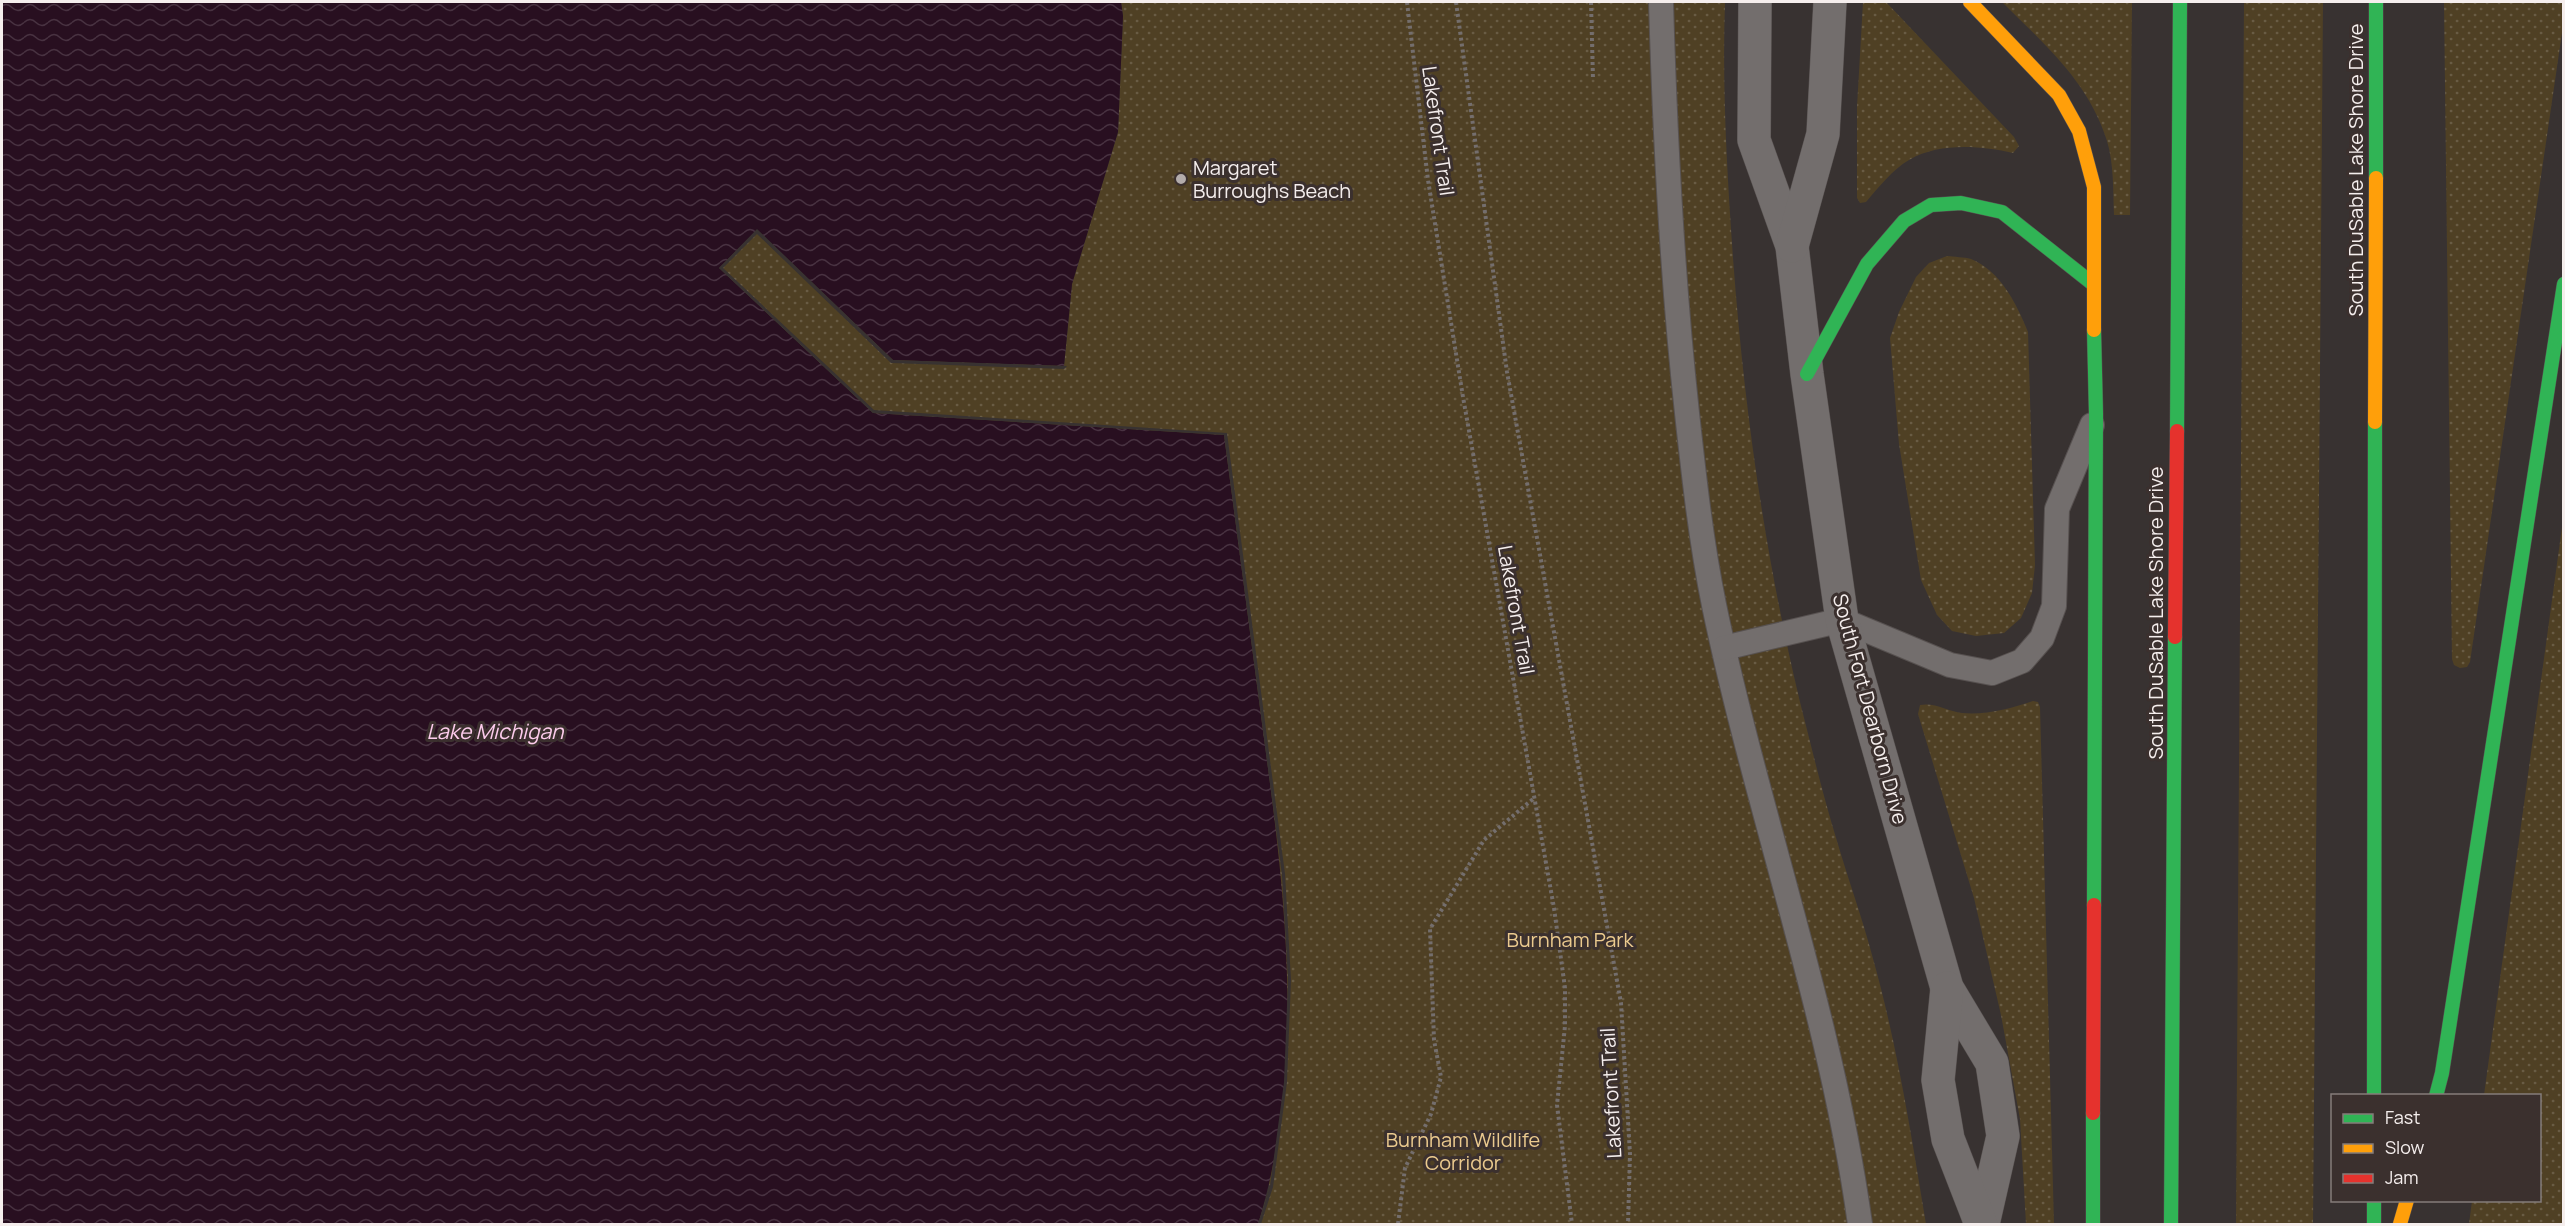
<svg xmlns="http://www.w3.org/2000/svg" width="2565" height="1226" font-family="Manrope,sans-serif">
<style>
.grass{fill:url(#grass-dots)}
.water{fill:url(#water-waves)}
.pier{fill:#383231}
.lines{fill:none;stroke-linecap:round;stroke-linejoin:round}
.lane-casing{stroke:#575150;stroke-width:26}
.street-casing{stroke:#575150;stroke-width:34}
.fast-casing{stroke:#575150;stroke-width:15}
.slow-casing{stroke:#575150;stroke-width:15}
.jam-casing{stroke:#575150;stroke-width:15}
.path{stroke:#746e6d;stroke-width:4;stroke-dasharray:3 3;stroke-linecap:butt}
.lane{stroke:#736e6d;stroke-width:24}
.street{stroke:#736e6d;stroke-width:33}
.fast{stroke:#30b455;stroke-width:14}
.slow{stroke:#ff9f0a;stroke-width:14}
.jam{stroke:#e5322d;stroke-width:14}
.poi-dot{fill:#b3acab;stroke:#3b302e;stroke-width:2}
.labels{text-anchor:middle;stroke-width:6;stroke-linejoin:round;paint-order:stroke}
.street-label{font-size:20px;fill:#f5eeed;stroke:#3b302e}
.poi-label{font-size:20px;fill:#f5eeed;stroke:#3b302e;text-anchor:start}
.park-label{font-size:20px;fill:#ebca8e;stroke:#3b302e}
.water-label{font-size:21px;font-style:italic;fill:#fdccec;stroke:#3b302e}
</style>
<defs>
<pattern id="grass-dots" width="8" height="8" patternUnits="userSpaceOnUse" patternTransform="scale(1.5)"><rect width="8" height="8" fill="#4f4024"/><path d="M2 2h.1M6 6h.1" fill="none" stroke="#695c44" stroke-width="1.8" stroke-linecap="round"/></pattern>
<pattern id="water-waves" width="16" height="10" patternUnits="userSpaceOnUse" patternTransform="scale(1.5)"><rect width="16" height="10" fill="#280f20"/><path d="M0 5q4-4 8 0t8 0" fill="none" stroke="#483241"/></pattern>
</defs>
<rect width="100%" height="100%" fill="#383231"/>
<!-- grass -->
<g class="grass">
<path d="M1121,2H1725C1722,87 1727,172 1733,258C1744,408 1765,556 1800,702C1812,749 1823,796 1837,841C1848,879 1862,917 1872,955C1897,1043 1911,1134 1926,1224H1258L1270,1186L873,413L719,268L757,229L1064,366L1072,284L1118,132L1123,16Z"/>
<path d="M1863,2H1886L2014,137L2019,146L2013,153C1981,146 1940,142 1909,160C1893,169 1878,188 1866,202L1860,203L1857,198V107Z"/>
<path d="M2002,2H2132L2130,215H2114C2113,191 2114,164 2107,141C2088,81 2045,45 2002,2Z"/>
<polygon points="2244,2 2323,2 2313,1224 2236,1224"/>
<polygon points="2444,2 2564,2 2563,26 2470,662 2467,667 2460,668 2454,665 2452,659"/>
<path d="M1947,256C1954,257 1964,257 1971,259C2001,271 2017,305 2028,332L2035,565L2032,593L2021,618L2004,633L1976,636L1952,631L1937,615L1921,580L1899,444L1890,338L1899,312L1916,277L1929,263Z"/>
<polygon points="2563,520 2563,1224 2469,1224 2472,1201 2540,1200 2540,1096 2484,1095"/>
<path d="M2033,701L2038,702L2040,707L2054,1224H2026L2020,1119L2001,1015L1974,898L1918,714L1920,705C1934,702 1948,711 1962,713C1986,715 2010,709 2033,701Z"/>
</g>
<!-- water -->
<path class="water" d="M2,2H1121L1123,16L1118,132L1072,284L1064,366L893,360L757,230L719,268L873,413L1224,435C1237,533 1250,632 1263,731C1285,892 1307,1066 1258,1224H2Z"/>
<!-- pier -->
<polygon class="pier" points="757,229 893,360 1067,366 1064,369 891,363 757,234 723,268 874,410 1227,433 1285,874 1291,980 1287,1082 1273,1187 1261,1224 1258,1224 1270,1186 1284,1082 1288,980 1282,875 1224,435 873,413 719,268"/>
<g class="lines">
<defs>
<g id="lane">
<path d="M1661,2C1665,139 1672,276 1687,413C1694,477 1701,541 1714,605C1757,812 1831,1014 1860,1224"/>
<polyline points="1724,648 1842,620 1950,665 1992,673 2022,661 2042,638 2054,606 2057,509 2092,425"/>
</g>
<g id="street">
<polyline points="1755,2 1754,140 1792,246 1807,374 1842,620 1947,988 1992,1063 2003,1136 1983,1224"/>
<polyline points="1792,246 1823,134 1830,2"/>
<polyline points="1947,988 1938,1080 1948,1139 1981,1224"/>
</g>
<g id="fast">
<polyline points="2376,178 2376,2"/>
<polyline points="2094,330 2096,414 2094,905"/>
<polyline points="1807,374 1867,264 1904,221 1931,205 1961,203 2002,212 2093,284"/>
<polyline points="2177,431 2180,2"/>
<polyline points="2374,1096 2375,422"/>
<polyline points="2436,1096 2442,1073 2564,284"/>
<polyline points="2374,1200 2374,1224"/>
<polyline points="2093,1224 2093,1113"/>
<polyline points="2171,1224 2175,637"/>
</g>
<g id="slow">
<polyline points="1970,2 2059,95 2079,131 2094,187 2094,330"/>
<polyline points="2375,422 2376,178"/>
<polyline points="2400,1224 2407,1200"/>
</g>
<g id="jam">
<polyline points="2175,637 2177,431"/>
<polyline points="2093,1113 2094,905"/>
</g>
</defs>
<!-- lane casing -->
<use href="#lane" class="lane-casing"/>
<!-- street casing -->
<use href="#street" class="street-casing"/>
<!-- fast casing -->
<use href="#fast" class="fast-casing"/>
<!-- slow casing -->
<use href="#slow" class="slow-casing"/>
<!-- jam casing -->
<use href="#jam" class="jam-casing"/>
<!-- path -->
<g class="path">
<polyline points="1407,2 1428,180 1463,397 1554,908 1565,988 1565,1026 1557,1105 1572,1224"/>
<polyline points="1456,2 1507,372 1621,1003 1630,1154 1628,1224"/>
<polyline points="1591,2 1593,80"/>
<polyline points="1398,1224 1405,1168 1431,1114 1441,1077 1434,1040 1430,929 1484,840 1533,799"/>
</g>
<!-- lane -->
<use href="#lane" class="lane"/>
<!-- street -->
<use href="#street" class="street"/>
<!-- fast -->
<use href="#fast" class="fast"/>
<!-- slow -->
<use href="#slow" class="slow"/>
<!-- jam -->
<use href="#jam" class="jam"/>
</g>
<!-- markers -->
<circle class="poi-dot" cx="1181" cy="179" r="6"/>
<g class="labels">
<!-- street labels -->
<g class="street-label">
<text transform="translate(1438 131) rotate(82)" y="7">Lakefront Trail</text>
<text transform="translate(2356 170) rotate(-90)" y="7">South DuSable Lake Shore Drive</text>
<text transform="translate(1516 610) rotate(80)" y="7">Lakefront Trail</text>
<text transform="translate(2156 613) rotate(-90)" y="7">South DuSable Lake Shore Drive</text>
<text transform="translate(1870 709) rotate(75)" y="7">South Fort Dearborn Drive</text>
<text transform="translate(1611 1093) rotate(-93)" y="7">Lakefront Trail</text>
</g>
<!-- poi labels -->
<g class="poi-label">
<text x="1193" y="175">Margaret<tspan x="1193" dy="23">Burroughs Beach</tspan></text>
</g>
<!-- park labels -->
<g class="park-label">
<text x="1570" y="947">Burnham Park</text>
<text x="1463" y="1147">Burnham Wildlife<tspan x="1463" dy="23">Corridor</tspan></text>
</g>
<!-- water labels -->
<g class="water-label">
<text x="495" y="739">Lake Michigan</text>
</g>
</g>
<!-- border -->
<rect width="2565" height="1226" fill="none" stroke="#f5eeed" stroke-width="6"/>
<!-- legend -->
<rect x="2331" y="1094" width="210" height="108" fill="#3b302e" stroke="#857c7a" stroke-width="1.5"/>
<rect x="2343" y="1114" width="30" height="9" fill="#30b455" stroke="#857c7a" stroke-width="1.5"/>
<text x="2385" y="1124" font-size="18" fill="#f5eeed">Fast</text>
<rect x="2343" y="1144" width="30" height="9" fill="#ff9f0a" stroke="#857c7a" stroke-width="1.5"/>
<text x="2385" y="1154" font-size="18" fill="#f5eeed">Slow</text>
<rect x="2343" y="1174" width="30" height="9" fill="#e5322d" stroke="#857c7a" stroke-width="1.5"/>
<text x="2385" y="1184" font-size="18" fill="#f5eeed">Jam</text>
</svg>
